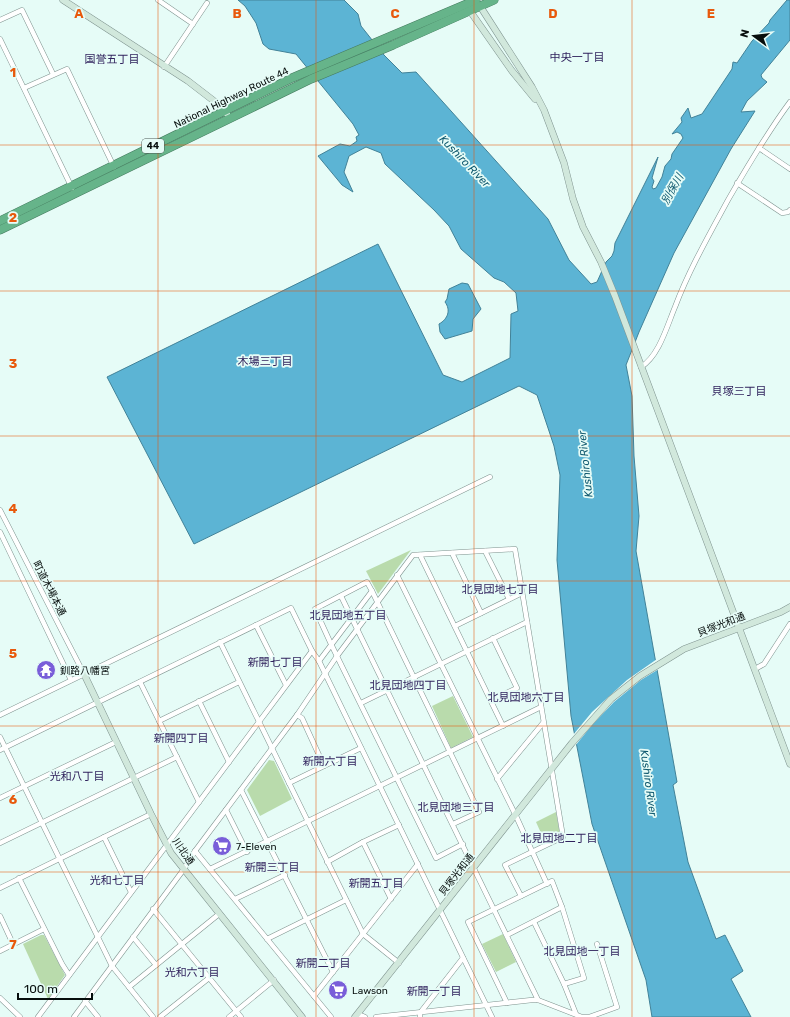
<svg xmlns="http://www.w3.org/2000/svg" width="790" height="1017" font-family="Rubik,'Noto Sans JP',sans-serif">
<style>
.green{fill:#b9dbac}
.water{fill:#5cb4d4;stroke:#428298}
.pier{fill:#e6fcf7}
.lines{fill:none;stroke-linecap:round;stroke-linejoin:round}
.street-casing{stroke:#7f938f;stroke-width:5.5}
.secondary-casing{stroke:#7f938f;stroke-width:7}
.highway-casing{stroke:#457a5e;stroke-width:9}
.street{stroke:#fff;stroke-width:4.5}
.secondary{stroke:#d1e8dc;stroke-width:6}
.highway{stroke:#66b48a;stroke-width:8}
.grid{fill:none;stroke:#e8590c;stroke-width:1;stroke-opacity:0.55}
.labels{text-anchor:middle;stroke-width:3.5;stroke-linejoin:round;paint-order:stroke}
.shield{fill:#e6fcf7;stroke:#4a5553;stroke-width:1}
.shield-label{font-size:9px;font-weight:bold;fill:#070e0d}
.street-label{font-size:10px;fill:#070e0d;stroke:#e6fcf7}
.poi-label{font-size:10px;fill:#070e0d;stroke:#e6fcf7;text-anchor:start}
.neighbourhood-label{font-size:11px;fill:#30225d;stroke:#e6fcf7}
.water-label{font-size:11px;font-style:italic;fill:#115a70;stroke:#e6fcf7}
.grid-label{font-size:13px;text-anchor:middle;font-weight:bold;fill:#e8590c;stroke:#e6fcf7;stroke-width:3.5;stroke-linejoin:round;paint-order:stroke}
</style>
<rect width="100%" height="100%" fill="#e6fcf7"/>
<!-- green -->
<g class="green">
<polygon points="411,550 378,594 366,571"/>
<polygon points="453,696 473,737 451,748 432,706"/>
<polygon points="269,760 274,761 292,799 260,816 247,790"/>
<polygon points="556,812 560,835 545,842 536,822"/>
<polygon points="503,934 516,962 496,972 482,944"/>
<polygon points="41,935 44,935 65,975 48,999 23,944"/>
</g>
<!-- water -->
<g class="water">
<polygon points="238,0 344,0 358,14 361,26 384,55 402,73 416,72 548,219 569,260 591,284 597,282 606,262 612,256 614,251 615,243 658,157 652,178 654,181 652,187 653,189 656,188 662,177 665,166 671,159 672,154 683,138 681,134 677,132 672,134 682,122 681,118 688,108 691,118 702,114 732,69 733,62 737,63 752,41 769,23 770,20 787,0 790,0 790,40 761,75 762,78 767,82 747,101 741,112 755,111 731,149 674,253 639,332 626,365 632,396 634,456 639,516 636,551 677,782 673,785 688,862 716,939 725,935 743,971 731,979 751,1017 652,1017 646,980 592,824 571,716 557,560 560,475 554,446 537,395 519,386 194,544 107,377 378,244 443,375 462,382 510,358 511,314 518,311 516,293 504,282 494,278 461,249 449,226 434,210 385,164 381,153 366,147 349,156 344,172 353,192 342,185 318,156 340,144 350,146 357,141 356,137 359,135 353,124 296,54 269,49 263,44 256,23 245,6"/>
<path d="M462,283L468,284L481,309L473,319L472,331L445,339L440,332L439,324C448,319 451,310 445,302L447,299L449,289Z"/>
</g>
<!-- pier -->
<polygon class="pier" points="657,659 659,669 641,680 614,702 593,724 575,746 573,735 592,712 627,680"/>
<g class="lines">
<defs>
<g id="street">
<polyline points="158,0 193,24"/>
<polyline points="0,20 22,10 53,74"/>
<polyline points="0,39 72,188"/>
<polyline points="164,67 207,3"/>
<polyline points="24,88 67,69 114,167"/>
<polyline points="759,148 790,169"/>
<polyline points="737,183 782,213 788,212 790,210"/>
<path d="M641,367C659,356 667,326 675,307C689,270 709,235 728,200C747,167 767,133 790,102"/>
<polyline points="0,510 84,674"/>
<polyline points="0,532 71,680"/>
<polyline points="485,551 509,599"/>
<polyline points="452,553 481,613"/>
<polyline points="420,555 503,726"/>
<polyline points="397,575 516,816 547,884"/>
<polyline points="372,591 479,812 453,824"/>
<polyline points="341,596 538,1000"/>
<polyline points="256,625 286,685"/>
<polyline points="455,626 522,593"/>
<polyline points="220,642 363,934 399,963"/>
<polyline points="319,661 372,591 367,582 315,609 331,644 436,858 463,844"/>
<polyline points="755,669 764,664 790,624"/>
<polyline points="140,682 199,802"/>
<polyline points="492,700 517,688 493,638"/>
<polyline points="199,701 229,762"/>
<polyline points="361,703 527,622"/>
<polyline points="0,715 490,477"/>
<polyline points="297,715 302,718 324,766"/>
<polyline points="159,721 239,682"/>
<polyline points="0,737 112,966 153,1017"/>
<polyline points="0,750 291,608 312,651 319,661 492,1017"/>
<polyline points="497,779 543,723"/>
<polyline points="289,783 361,748"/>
<polyline points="241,790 333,972"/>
<polyline points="0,798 116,742"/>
<polyline points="226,810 247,852"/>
<polyline points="104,837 131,892"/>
<polyline points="363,842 391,899"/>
<polyline points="0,843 177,757"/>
<polyline points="195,851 331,1017"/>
<polyline points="327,862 363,842 399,825"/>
<polyline points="210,869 541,707"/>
<polyline points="19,878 62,964 69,975"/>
<polyline points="0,888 151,814"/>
<polyline points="235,899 285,875"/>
<polyline points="153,909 241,1017"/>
<polyline points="0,916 13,944"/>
<polyline points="534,922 564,984 576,1014"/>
<polyline points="507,935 562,907"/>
<polyline points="133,937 156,965"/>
<polyline points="267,939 346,900"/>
<polyline points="0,951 44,929"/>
<polyline points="129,987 219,914"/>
<polyline points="314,996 418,864"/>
<polyline points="0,998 20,1017"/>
<polyline points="85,1001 98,1017"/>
<polyline points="507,1003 468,922 552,881 562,907 584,978 564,984"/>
<polyline points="358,1014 365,1017"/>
<polyline points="38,1017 312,651"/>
<polyline points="74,1017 184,869 195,851 297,715 337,656 413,555 515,549 563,837 505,865 521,896"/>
<polyline points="160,1017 209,978"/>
<polyline points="229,1017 274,980"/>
<polyline points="376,1017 532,1000 538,1000 582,1017 589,1017 617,1007 597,944"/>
<polyline points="420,1017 420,1013 463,958"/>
</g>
<g id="secondary">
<polyline points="63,0 188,81 214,101 227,114"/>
<polyline points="480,6 532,87 544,110 564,163 573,199 583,227 601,262 615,296 790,764"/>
<polyline points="470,11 512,71 535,99"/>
<polyline points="84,674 151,814 171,853 302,1017"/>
<polyline points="355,1017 572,743 611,699 640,676 684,649 781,612 790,607"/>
</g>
<g id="highway">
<polyline points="0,221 292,78 476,0"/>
<polyline points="0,230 311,79 393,45 494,0"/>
</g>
</defs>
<!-- street casing -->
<use href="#street" class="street-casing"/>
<!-- secondary casing -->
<use href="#secondary" class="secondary-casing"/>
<!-- highway casing -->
<use href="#highway" class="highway-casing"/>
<!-- street -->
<use href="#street" class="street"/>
<!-- secondary -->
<use href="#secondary" class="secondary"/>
<!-- highway -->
<use href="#highway" class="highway"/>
</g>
<!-- grid -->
<path class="grid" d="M158,0V1017M316,0V1017M474,0V1017M632,0V1017M0,145H790M0,291H790M0,436H790M0,581H790M0,726H790M0,872H790"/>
<!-- icons -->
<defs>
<symbol id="temple-disc" viewBox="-11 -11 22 22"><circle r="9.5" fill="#795ed9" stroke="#e6fcf7"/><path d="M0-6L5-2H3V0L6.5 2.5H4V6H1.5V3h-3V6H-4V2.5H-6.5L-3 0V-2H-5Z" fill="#fff"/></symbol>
<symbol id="supermarket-disc" viewBox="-11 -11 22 22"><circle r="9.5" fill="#795ed9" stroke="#e6fcf7"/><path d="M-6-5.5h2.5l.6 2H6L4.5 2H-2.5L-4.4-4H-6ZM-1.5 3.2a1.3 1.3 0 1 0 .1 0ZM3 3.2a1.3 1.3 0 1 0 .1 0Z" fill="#fff"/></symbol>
</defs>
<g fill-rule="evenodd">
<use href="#temple-disc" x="35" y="659" width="22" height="22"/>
<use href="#supermarket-disc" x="211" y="835" width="22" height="22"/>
<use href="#supermarket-disc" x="327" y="979" width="22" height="22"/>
</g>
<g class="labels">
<!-- shield labels -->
<rect class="shield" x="142" y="139" width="22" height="14" rx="3"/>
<g class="shield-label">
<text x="153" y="149">44</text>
</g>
<!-- street labels -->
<g class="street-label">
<text transform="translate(231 97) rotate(-26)" y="4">National Highway Route 44</text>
<text transform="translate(50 588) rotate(63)" y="4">町道木場本通</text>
<text transform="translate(721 624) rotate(-21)" y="4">貝塚光和通</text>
<text transform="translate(184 851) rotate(55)" y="4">川北通</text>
<text transform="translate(456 874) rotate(-52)" y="4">貝塚光和通</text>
</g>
<!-- poi labels -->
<g class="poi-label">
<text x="60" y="674">釧路八幡宮</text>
<text x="236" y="850">7-Eleven</text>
<text x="352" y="994">Lawson</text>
</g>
<!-- neighbourhood labels -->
<g class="neighbourhood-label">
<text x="577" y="61">中央一丁目</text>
<text x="112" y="63">国誉五丁目</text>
<text x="265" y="365">木場三丁目</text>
<text x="739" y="395">貝塚三丁目</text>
<text x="500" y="593">北見団地七丁目</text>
<text x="348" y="619">北見団地五丁目</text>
<text x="275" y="666">新開七丁目</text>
<text x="408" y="689">北見団地四丁目</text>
<text x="526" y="701">北見団地六丁目</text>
<text x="181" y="742">新開四丁目</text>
<text x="330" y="765">新開六丁目</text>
<text x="77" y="780">光和八丁目</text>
<text x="456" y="811">北見団地三丁目</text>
<text x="559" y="842">北見団地二丁目</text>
<text x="272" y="871">新開三丁目</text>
<text x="117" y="884">光和七丁目</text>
<text x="376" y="887">新開五丁目</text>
<text x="582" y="955">北見団地一丁目</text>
<text x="323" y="967">新開二丁目</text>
<text x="192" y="976">光和六丁目</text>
<text x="434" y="995">新開一丁目</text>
</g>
<!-- water labels -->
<g class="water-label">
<text transform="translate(465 161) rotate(46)" y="4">Kushiro River</text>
<text transform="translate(672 189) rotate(-61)" y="4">別保川</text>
<text transform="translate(585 464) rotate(-96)" y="4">Kushiro River</text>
<text transform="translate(649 783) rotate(82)" y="4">Kushiro River</text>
</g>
</g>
<g class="grid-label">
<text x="79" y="18">A</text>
<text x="237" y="18">B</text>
<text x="395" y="18">C</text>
<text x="553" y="18">D</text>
<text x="711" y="18">E</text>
<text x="13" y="77">1</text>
<text x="13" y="222">2</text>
<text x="13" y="368">3</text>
<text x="13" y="513">4</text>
<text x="13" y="658">5</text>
<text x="13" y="804">6</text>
<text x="13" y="949">7</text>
</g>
<!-- north arrow -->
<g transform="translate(754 36) rotate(285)" stroke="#e6fcf7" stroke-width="3" paint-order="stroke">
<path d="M0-3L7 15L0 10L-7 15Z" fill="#070e0d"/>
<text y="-6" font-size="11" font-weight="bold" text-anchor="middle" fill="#070e0d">N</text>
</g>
<!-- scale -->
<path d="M18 993v6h74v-6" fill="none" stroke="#070e0d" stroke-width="2"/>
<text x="24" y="993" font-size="12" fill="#070e0d" stroke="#e6fcf7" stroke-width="3" paint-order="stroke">100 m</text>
</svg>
